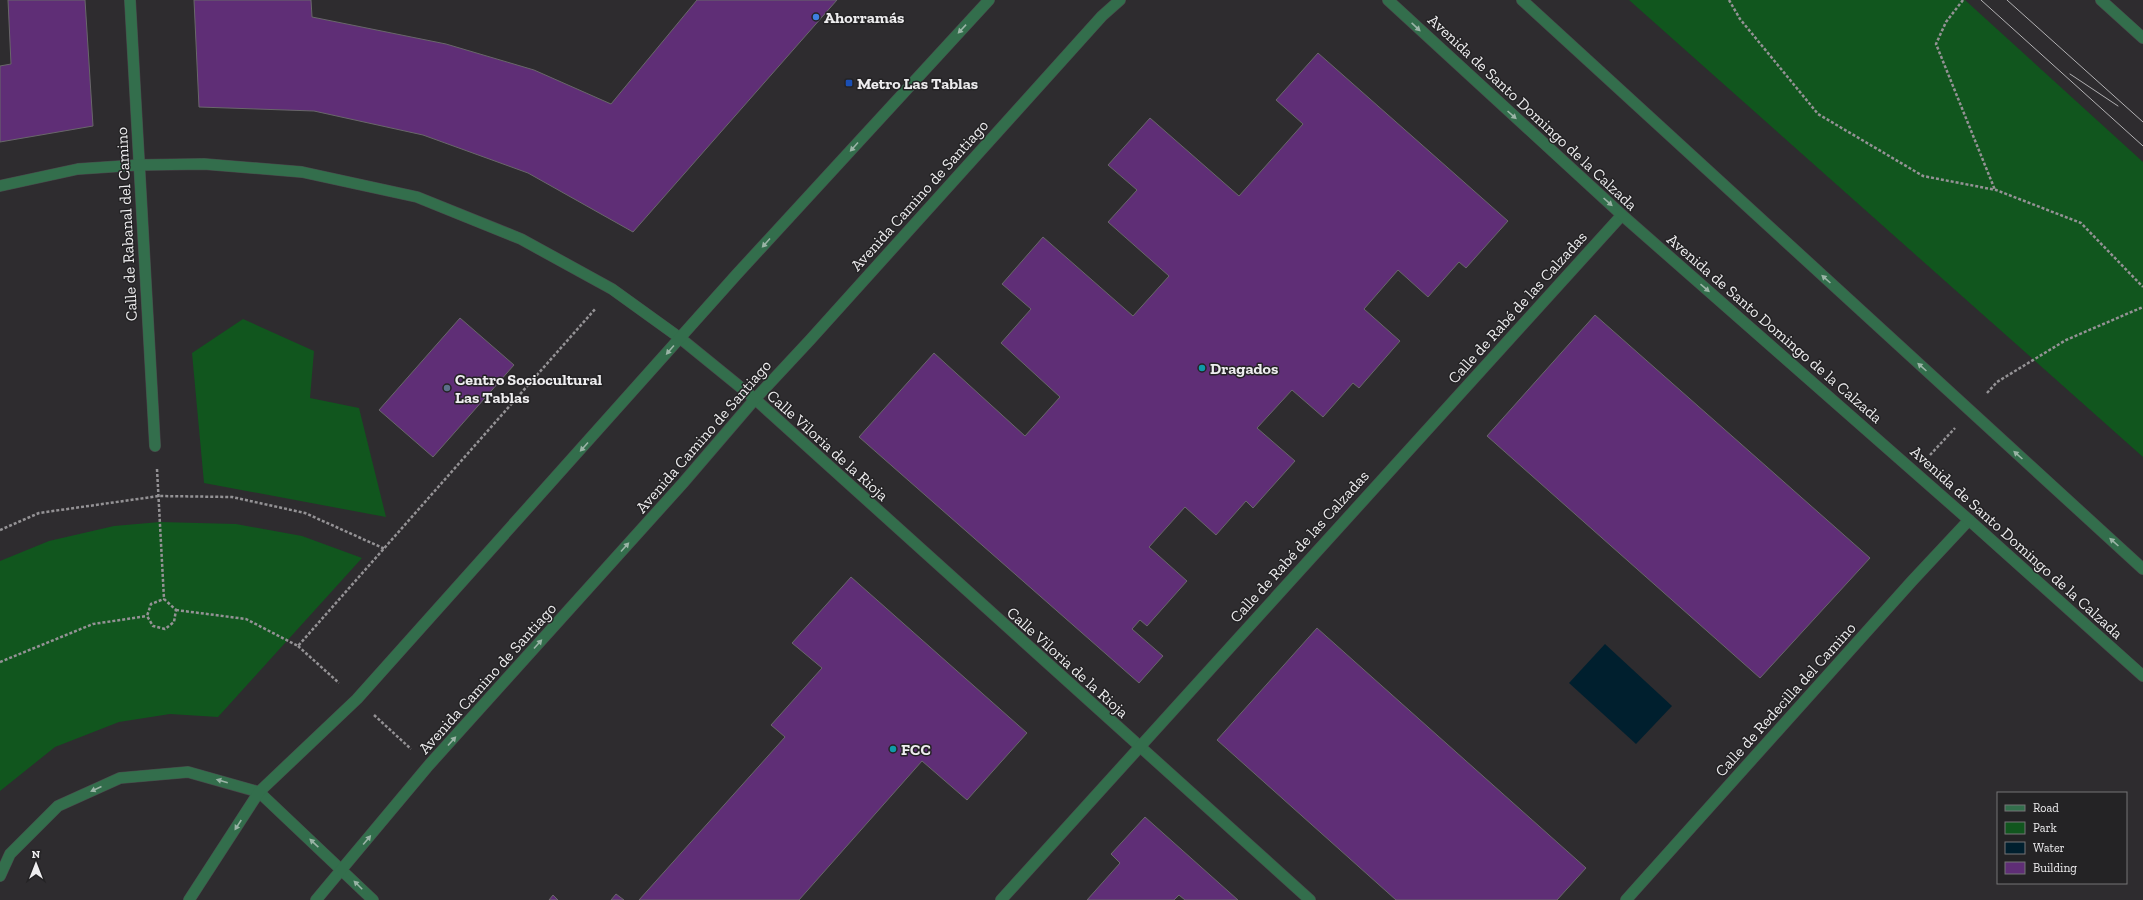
<svg xmlns="http://www.w3.org/2000/svg" width="2143" height="900" font-family="'Zilla Slab',serif">
<style>
.green{fill:#11561e}
.water{fill:#001f2e}
.building{fill:#5f2e76;stroke:#69676a}
.lines{fill:none;stroke-linecap:round;stroke-linejoin:round}
.minor-casing{stroke:#49474a;stroke-width:12}
.tertiary-casing{stroke:#49474a;stroke-width:12}
.path{stroke:#949295;stroke-width:2.5;stroke-dasharray:3 2;stroke-linecap:butt}
.minor{stroke:#336e4c;stroke-width:11}
.tertiary{stroke:#336e4c;stroke-width:11}
.tram{stroke:#b2b1b3;stroke-width:1}
.oneway{fill:#9ab4a6}
.shop-dot{fill:#3f7fe0;stroke:#242325;stroke-width:1.5}
.transit-dot{fill:#1a4fb4;stroke:#242325;stroke-width:1.5}
.culture-dot{fill:#0f9aa8;stroke:#242325;stroke-width:1.5}
.service-dot{fill:#5c6f8a;stroke:#242325;stroke-width:1.5}
.labels{text-anchor:middle;stroke-width:3;stroke-linejoin:round;paint-order:stroke}
.poi-label{font-size:16px;font-weight:bold;fill:#eeedef;stroke:#242325;text-anchor:start}
.street-label{font-size:16px;fill:#eeedef;stroke:#242325}
</style>
<rect width="100%" height="100%" fill="#2e2c2f"/>
<!-- green -->
<g class="green">
<polygon points="1629,0 1965,0 2143,162 2143,457"/>
<polygon points="243,319 314,351 310,398 359,408 386,517 204,483 192,353"/>
<polygon points="160,522 236,524 302,536 362,558 218,717 170,714 119,722 55,747 0,791 0,561 49,541 114,526"/>
</g>
<!-- water -->
<polygon class="water" points="1605,644 1672,706 1636,744 1569,683"/>
<!-- building -->
<g class="building">
<polygon points="8,0 85,0 93,126 0,142 0,66 11,64"/>
<polygon points="194,0 311,0 312,17 446,44 534,70 611,104 697,0 837,0 633,232 528,173 423,135 314,111 199,107"/>
<polygon points="1318,53 1508,221 1466,268 1459,262 1428,297 1398,270 1364,309 1400,341 1359,388 1353,383 1323,417 1292,390 1257,428 1295,461 1253,508 1246,501 1216,535 1185,507 1149,547 1187,581 1147,626 1140,620 1132,629 1163,656 1139,683 859,437 934,353 1025,436 1060,397 1001,343 1031,309 1002,284 1043,237 1133,316 1169,276 1108,222 1137,190 1108,165 1150,118 1239,196 1303,124 1276,100"/>
<polygon points="1595,315 1870,558 1760,678 1487,436"/>
<polygon points="460,318 514,365 433,457 379,410"/>
<polygon points="851,577 1027,733 967,800 922,761 799,900 639,900 785,737 771,725 822,668 792,643"/>
<polygon points="1317,628 1586,868 1557,900 1396,900 1217,740"/>
<polygon points="1145,817 1238,900 1185,900 1179,895 1174,900 1087,900 1120,863 1111,854"/>
<polygon points="616,894 624,900 611,900"/>
<polygon points="553,895 558,900 549,900"/>
</g>
<g class="lines">
<defs>
<g id="minor">
<polyline points="130,0 155,446"/>
<polyline points="2101,0 2143,38"/>
<polyline points="0,186 78,169 138,165 204,164 302,172 417,197 521,239 612,289 680,338 755,399 1310,900"/>
<polyline points="0,876 10,854 58,806 120,778 188,772 259,792 373,900"/>
<polyline points="1001,900 1622,215"/>
<polyline points="1626,900 1912,581 1969,520"/>
</g>
<g id="tertiary">
<polyline points="1388,0 1622,215 1969,520 2143,676"/>
<polyline points="1522,0 2143,569"/>
<polyline points="189,900 259,792 357,699 737,274 989,0"/>
<polyline points="316,900 429,765 683,483 755,399 810,340 1102,16 1120,0"/>
</g>
</defs>
<!-- minor casing -->
<use href="#minor" class="minor-casing"/>
<!-- tertiary casing -->
<use href="#tertiary" class="tertiary-casing"/>
<!-- path -->
<g class="path">
<polyline points="1729,0 1740,19 1818,114 1923,176 1996,190 2081,223 2143,287"/>
<polyline points="1963,0 1946,22 1936,44 1995,190"/>
<polyline points="1987,393 1997,382 2066,340 2143,307"/>
<polyline points="1930,455 1955,428"/>
<polyline points="157,469 164,599 176,610 174,622 165,629 153,626 147,616 151,604 164,599"/>
<polyline points="0,530 39,513 159,496 232,497 305,513 385,549"/>
<polyline points="176,610 246,619 298,646 596,308"/>
<polyline points="298,646 339,683"/>
<polyline points="0,662 93,624 147,616"/>
<polyline points="374,715 411,749"/>
</g>
<!-- minor -->
<use href="#minor" class="minor"/>
<!-- tertiary -->
<use href="#tertiary" class="tertiary"/>
<!-- tram -->
<g class="tram">
<polyline points="1981,0 2143,146"/>
<polyline points="2007,0 2143,122"/>
<polyline points="2070,74 2118,106"/>
</g>
</g>
<!-- one-way arrows -->
<defs><path id="oneway-solid" d="M-6-.8H1V-3.2L6.5 0L1 3.2V.8H-6Z"/></defs>
<g class="oneway">
<use href="#oneway-solid" transform="translate(1416 27) rotate(43)"/>
<use href="#oneway-solid" transform="translate(962 29) rotate(133)"/>
<use href="#oneway-solid" transform="translate(1512 115) rotate(42)"/>
<use href="#oneway-solid" transform="translate(854 147) rotate(132)"/>
<use href="#oneway-solid" transform="translate(1608 202) rotate(42)"/>
<use href="#oneway-solid" transform="translate(766 243) rotate(132)"/>
<use href="#oneway-solid" transform="translate(1826 279) rotate(-138)"/>
<use href="#oneway-solid" transform="translate(1705 288) rotate(41)"/>
<use href="#oneway-solid" transform="translate(670 350) rotate(131)"/>
<use href="#oneway-solid" transform="translate(1922 367) rotate(-138)"/>
<use href="#oneway-solid" transform="translate(584 447) rotate(132)"/>
<use href="#oneway-solid" transform="translate(2018 455) rotate(-138)"/>
<use href="#oneway-solid" transform="translate(2114 542) rotate(-138)"/>
<use href="#oneway-solid" transform="translate(625 547) rotate(-48)"/>
<use href="#oneway-solid" transform="translate(538 644) rotate(-48)"/>
<use href="#oneway-solid" transform="translate(452 741) rotate(-48)"/>
<use href="#oneway-solid" transform="translate(222 781) rotate(-164)"/>
<use href="#oneway-solid" transform="translate(96 789) rotate(156)"/>
<use href="#oneway-solid" transform="translate(238 825) rotate(123)"/>
<use href="#oneway-solid" transform="translate(367 840) rotate(-50)"/>
<use href="#oneway-solid" transform="translate(314 843) rotate(-137)"/>
<use href="#oneway-solid" transform="translate(358 885) rotate(-135)"/>
</g>
<!-- markers -->
<circle class="shop-dot" cx="816" cy="17" r="4"/>
<rect class="transit-dot" x="845" y="79" width="8" height="8" rx="2"/>
<g class="culture-dot">
<circle cx="1202" cy="368" r="4"/>
<circle cx="893" cy="749" r="4"/>
</g>
<circle class="service-dot" cx="447" cy="388" r="4"/>
<g class="labels">
<!-- poi labels -->
<g class="poi-label">
<text x="824" y="23">Ahorramás</text>
<text x="857" y="89">Metro Las Tablas</text>
<text x="1210" y="374">Dragados</text>
<text x="455" y="385">Centro Sociocultural<tspan x="455" dy="18">Las Tablas</tspan></text>
<text x="901" y="755">FCC</text>
</g>
<!-- street labels -->
<g class="street-label">
<text transform="translate(1533 112) rotate(43)" y="6">Avenida de Santo Domingo de la Calzada</text>
<text transform="translate(919 195) rotate(-48)" y="6">Avenida Camino de Santiago</text>
<text transform="translate(126 224) rotate(-93)" y="6">Calle de Rabanal del Camino</text>
<text transform="translate(1517 307) rotate(-48)" y="6">Calle de Rabé de las Calzadas</text>
<text transform="translate(1775 328) rotate(41)" y="6">Avenida de Santo Domingo de la Calzada</text>
<text transform="translate(703 436) rotate(-49)" y="6">Avenida Camino de Santiago</text>
<text transform="translate(828 445) rotate(42)" y="6">Calle Viloria de la Rioja</text>
<text transform="translate(2017 542) rotate(42)" y="6">Avenida de Santo Domingo de la Calzada</text>
<text transform="translate(1299 546) rotate(-48)" y="6">Calle de Rabé de las Calzadas</text>
<text transform="translate(1068 662) rotate(42)" y="6">Calle Viloria de la Rioja</text>
<text transform="translate(487 678) rotate(-48)" y="6">Avenida Camino de Santiago</text>
<text transform="translate(1785 699) rotate(-48)" y="6">Calle de Redecilla del Camino</text>
</g>
</g>
<!-- legend -->
<rect x="1997" y="792" width="130" height="92" fill="#242325" stroke="#757476"/>
<rect x="2005" y="805" width="20" height="6" fill="#336e4c" stroke="#757476"/>
<text x="2033" y="812" font-size="12" fill="#eeedef">Road</text>
<rect x="2005" y="822" width="20" height="12" fill="#11561e" stroke="#757476"/>
<text x="2033" y="832" font-size="12" fill="#eeedef">Park</text>
<rect x="2005" y="842" width="20" height="12" fill="#001f2e" stroke="#757476"/>
<text x="2033" y="852" font-size="12" fill="#eeedef">Water</text>
<rect x="2005" y="862" width="20" height="12" fill="#5f2e76" stroke="#757476"/>
<text x="2033" y="872" font-size="12" fill="#eeedef">Building</text>
<!-- north arrow -->
<g transform="translate(36 864)" stroke="#242325" stroke-width="3" paint-order="stroke">
<path d="M0-3L7 15L0 10L-7 15Z" fill="#eeedef"/>
<text y="-6" font-size="11" font-weight="bold" text-anchor="middle" fill="#eeedef">N</text>
</g>
</svg>
